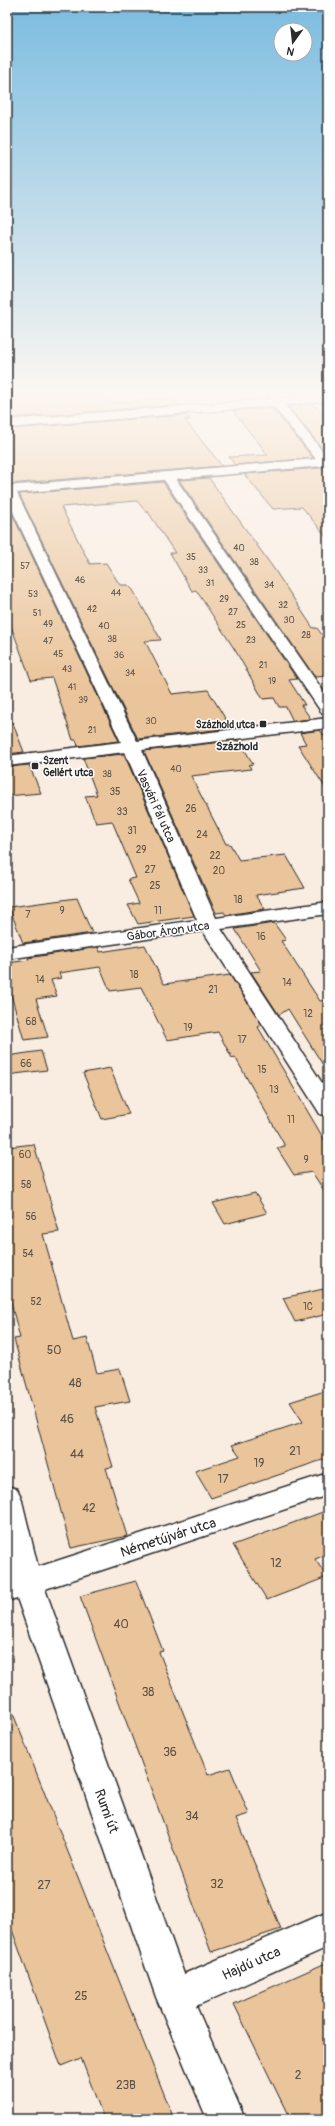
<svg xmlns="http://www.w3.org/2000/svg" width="335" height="2126" font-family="Pangolin,sans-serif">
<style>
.building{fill:#eac49a;stroke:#2b2b2b}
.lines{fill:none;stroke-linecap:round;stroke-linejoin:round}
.minor-casing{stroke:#2b2b2b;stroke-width:3}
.minor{fill:#fff;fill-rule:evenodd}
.poi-dot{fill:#2b2b2b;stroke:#fff;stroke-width:1.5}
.labels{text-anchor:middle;stroke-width:3;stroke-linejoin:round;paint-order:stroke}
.far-number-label{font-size:9px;fill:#5b5147}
.far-poi-label{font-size:10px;font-weight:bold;fill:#2b2b2b;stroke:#fff;text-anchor:end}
.number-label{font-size:10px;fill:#5b5147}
.far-neighbourhood-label{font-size:11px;font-weight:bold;fill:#2b2b2b;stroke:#fff}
.street-label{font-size:12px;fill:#2b2b2b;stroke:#fff}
.near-number-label{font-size:12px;fill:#5b5147}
.near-street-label{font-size:14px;fill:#2b2b2b;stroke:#fff}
</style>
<rect width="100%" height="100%" fill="#f9ede1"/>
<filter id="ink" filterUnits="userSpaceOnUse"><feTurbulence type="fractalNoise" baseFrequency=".025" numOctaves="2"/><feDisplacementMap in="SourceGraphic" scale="8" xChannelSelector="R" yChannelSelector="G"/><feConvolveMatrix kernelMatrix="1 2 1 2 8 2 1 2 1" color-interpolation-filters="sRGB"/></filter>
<g filter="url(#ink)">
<!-- building -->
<g class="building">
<polygon points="7,393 110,393 111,403 173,398 178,405 7,418"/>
<polygon points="313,404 328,418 328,456 288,406"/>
<polygon points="272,408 313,458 235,465 229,457 268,455 233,411"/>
<polygon points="186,415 190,420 185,420 222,466 7,484 7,429"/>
<polygon points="322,468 328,471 328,539 302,507 273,509 244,474"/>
<polygon points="209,478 274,569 313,628 317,628 328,643 328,676 315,677 179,480"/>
<polygon points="163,482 297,679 289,680 305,705 301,705 311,719 293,721 286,707 279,707 274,698 263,699 235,650 196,590 192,591 170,553 175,553 148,512 146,512 137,501 61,507 90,564 106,563 120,585 128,585 133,590 161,640 145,641 172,694 208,690 231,728 138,739 19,494"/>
<polygon points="7,503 119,741 78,746 76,740 73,740 52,678 31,680 7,615"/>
<polygon points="8,711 24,752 7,754"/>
<polygon points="320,730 328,741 328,792 298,745 306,744 300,733"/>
<polygon points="239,740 253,764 249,765 251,769 191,776 226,844 230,844 239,860 286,855 305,888 256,895 265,909 226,915 224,912 216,913 144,751"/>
<polygon points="124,754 194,916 138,924 128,905 139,903 128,879 136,878 112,821 96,823 85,796 97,795 83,758"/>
<polygon points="29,765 41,793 7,796 7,767"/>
<polygon points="77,898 92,933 23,943 9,907"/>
<polygon points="274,923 286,940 281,941 320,1001 328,1000 328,1073 288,1009 279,1015 251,972 261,971 235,929"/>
<polygon points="145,945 164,984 230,975 262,1025 258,1027 328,1146 328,1197 312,1172 294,1175 277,1148 285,1146 235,1057 232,1058 218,1032 167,1040 141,987 110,991 100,967 59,973 61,978 51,980 57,996 36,999 48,1037 24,1040 7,981 7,963 29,960 28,958 98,947 100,952"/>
<polygon points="41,1051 47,1070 7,1075 7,1056"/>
<polygon points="110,1068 129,1114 102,1119 83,1073"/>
<polygon points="34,1144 59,1232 43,1234 73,1341 87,1338 97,1373 120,1369 130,1401 95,1407 113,1467 106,1468 127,1536 71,1548 14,1339 20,1338 7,1287 7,1147"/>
<polygon points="255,1193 267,1213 225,1224 213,1203"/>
<polygon points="328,1288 328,1314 295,1322 283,1298"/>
<polygon points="328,1390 328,1458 211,1498 195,1471 240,1456 232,1445 303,1422 290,1402"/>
<polygon points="328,1510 328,1554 315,1559 327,1577 267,1600 233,1545"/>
<polygon points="136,1581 163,1651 159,1652 208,1775 230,1768 249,1814 236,1818 281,1929 211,1952 80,1596"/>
<polygon points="7,1701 8,1701 174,2119 104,2119 81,2058 61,2066 7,1916"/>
<polygon points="328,1962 328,2119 290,2119 234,2004"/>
</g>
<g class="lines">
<defs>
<g id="minor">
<polygon points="269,393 281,393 281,398 328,395 328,401 285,405 328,458 328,470 322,466 176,479 328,698 328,715 322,713 164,480 17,493 137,741 328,718 328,728 142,750 216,918 328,902 328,914 221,929 328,1092 328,1116 320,1114 317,1109 203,931 7,959 7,947 197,920 125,752 7,766 7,756 121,742 7,499 7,486 316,459 273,406 7,428 7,420 270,399"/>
<polygon points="328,1473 328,1495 45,1589 184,1974 328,1912 328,1947 196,2006 245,2119 207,2119 156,1997 17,1598 7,1601 7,1577 10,1576 7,1561 7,1486 17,1489 21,1497 38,1567"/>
</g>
</defs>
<!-- minor casing -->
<use href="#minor" class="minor-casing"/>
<!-- minor -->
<use href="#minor" class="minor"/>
</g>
</g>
<!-- sky -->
<linearGradient id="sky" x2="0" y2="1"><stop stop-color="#7bbce0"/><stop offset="0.57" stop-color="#fcf7f2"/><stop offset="1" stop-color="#fcf7f2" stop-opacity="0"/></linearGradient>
<rect width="335" height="691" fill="url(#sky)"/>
<!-- markers -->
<g class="poi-dot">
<rect x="259" y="720" width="8" height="8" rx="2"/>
<rect x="31" y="762" width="8" height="8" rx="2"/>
</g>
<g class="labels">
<!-- far-number labels -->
<g class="far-number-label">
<text x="239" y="551">40</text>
<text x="191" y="560">35</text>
<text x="254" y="565">38</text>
<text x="25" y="569">57</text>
<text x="203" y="573">33</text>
<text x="80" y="583">46</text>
<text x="210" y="586">31</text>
<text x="269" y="588">34</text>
<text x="116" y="596">44</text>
<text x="33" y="597">53</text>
<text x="224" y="602">29</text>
<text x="283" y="608">32</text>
<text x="92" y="612">42</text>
<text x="233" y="615">27</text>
<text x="37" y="616">51</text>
<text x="289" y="623">30</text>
<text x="48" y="627">49</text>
<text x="241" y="628">25</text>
<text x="104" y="629">40</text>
<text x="306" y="638">28</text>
<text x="112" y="642">38</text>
<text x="251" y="643">23</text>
<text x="48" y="644">47</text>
<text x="58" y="657">45</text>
<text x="119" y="658">36</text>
<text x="263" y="668">21</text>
<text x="67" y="672">43</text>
<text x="130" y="676">34</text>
<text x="272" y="684">19</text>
<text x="72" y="690">41</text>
<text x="83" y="703">39</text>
<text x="151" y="724">30</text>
<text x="92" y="733">21</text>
<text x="176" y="772">40</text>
<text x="107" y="777">38</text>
</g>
<!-- far-poi labels -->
<g class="far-poi-label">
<text x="255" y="728">Százhold utca</text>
<text x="43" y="764" text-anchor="start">Szent<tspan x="43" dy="12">Gellért utca</tspan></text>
</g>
<!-- number labels -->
<g class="number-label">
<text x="115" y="795">35</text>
<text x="191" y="812">26</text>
<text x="122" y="815">33</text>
<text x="132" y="834">31</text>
<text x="202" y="838">24</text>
<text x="141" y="853">29</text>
<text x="215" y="859">22</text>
<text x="150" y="873">27</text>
<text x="219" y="874">20</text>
<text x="155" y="889">25</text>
<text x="238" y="903">18</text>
<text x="62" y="914">9</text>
<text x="158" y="914">11</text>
<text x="28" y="918">7</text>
<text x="261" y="940">16</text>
<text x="134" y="978">18</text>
<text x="40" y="983">14</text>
<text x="287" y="986">14</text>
<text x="213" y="993">21</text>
<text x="308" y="1017">12</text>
<text x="31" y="1025">68</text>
<text x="188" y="1031">19</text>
<text x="242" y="1043">17</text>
<text x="26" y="1067">66</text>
<text x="262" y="1073">15</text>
<text x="274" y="1093">13</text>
<text x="291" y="1123">11</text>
<text x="25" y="1158">60</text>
<text x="306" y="1163">9</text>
<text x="26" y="1188">58</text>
<text x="31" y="1220">56</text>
<text x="28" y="1257">54</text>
<text x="36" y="1305">52</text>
<text x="308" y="1310">1C</text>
</g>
<!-- far-neighbourhood labels -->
<g class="far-neighbourhood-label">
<text x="237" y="750">Százhold</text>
</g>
<!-- street labels -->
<g class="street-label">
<text transform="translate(156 806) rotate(66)" y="4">Vasvári Pál utca</text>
<text transform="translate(168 931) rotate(-8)" y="4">Gábor Áron utca</text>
</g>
<!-- near-number labels -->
<g class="near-number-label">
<text x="54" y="1354">50</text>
<text x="75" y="1387">48</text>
<text x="67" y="1423">46</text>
<text x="295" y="1455">21</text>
<text x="77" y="1458">44</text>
<text x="259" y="1467">19</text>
<text x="223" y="1483">17</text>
<text x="89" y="1512">42</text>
<text x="276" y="1567">12</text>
<text x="121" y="1628">40</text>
<text x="148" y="1696">38</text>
<text x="170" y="1756">36</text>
<text x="192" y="1820">34</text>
<text x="217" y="1888">32</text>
<text x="44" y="1889">27</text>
<text x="81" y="2000">25</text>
<text x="298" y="2079">2</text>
<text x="126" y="2089">23B</text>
</g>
<!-- near-street labels -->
<g class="near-street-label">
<text transform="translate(168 1537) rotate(-18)" y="5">Németújvár utca</text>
<text transform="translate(107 1811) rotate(70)" y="5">Rumi út</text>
<text transform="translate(251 1963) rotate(-24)" y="5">Hajdú utca</text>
</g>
</g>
<!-- margin -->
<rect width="335" height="2126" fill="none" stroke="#fff" stroke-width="24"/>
<rect x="12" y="12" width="311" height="2102" fill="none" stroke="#2b2b2b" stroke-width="1.5" filter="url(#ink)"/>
<!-- north arrow -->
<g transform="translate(293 42) rotate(195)"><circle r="19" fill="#ffffff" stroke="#aaaaaa"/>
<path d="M0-3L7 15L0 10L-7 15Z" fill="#2b2b2b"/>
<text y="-6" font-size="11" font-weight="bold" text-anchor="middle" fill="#2b2b2b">N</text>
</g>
</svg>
